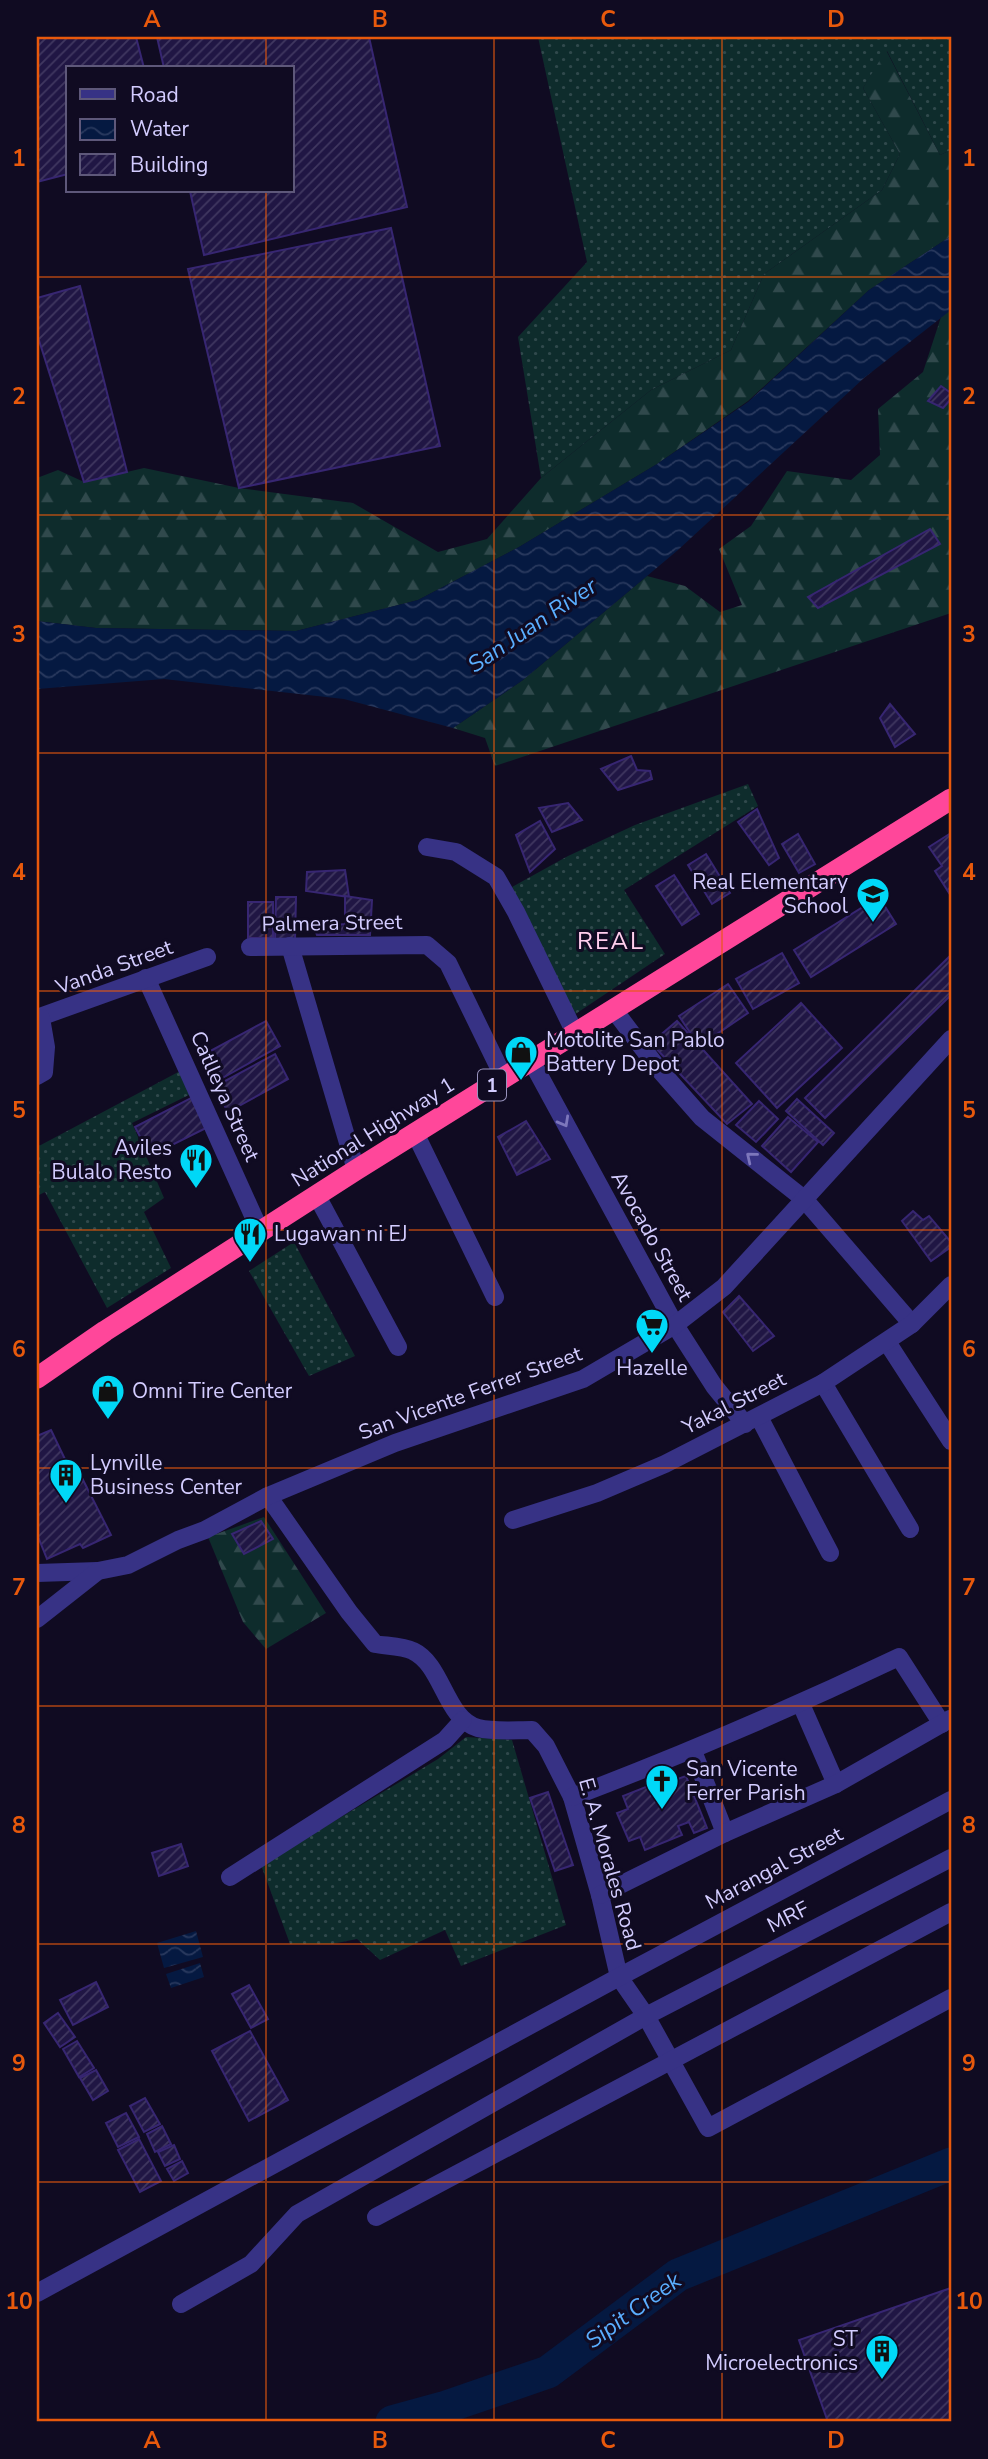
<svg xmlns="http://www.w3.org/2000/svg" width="988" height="2459" font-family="'Nunito Sans',sans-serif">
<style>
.grass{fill:url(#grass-dots)}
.forest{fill:url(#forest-firs)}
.water{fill:url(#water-waves)}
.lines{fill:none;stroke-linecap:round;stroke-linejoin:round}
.river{stroke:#051941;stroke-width:33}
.building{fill:url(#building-hatch);stroke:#372672;stroke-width:2}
.minor{stroke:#373285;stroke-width:18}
.highway{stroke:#ff479a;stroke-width:21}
.oneway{stroke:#7d77bc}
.grid{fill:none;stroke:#e8590c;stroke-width:2;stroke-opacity:0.55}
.labels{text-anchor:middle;stroke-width:6;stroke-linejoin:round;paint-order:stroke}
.shield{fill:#100b22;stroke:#9892bd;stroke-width:2}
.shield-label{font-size:19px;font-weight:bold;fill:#d3ccff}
.poi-label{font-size:21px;fill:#d3ccff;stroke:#100b22;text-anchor:start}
.street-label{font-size:21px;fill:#d3ccff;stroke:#100b22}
.water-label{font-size:23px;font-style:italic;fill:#5aaeff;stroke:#100b22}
.quarter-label{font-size:24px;letter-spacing:2px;fill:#ffceec;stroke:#100b22}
.neatline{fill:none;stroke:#e8590c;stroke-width:2.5}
.grid-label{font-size:23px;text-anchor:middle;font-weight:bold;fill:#e8590c}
</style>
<defs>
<pattern id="grass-dots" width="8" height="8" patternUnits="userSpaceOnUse" patternTransform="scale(1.75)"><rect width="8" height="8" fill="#0e2c2c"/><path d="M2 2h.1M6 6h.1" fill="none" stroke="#30494c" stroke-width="1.8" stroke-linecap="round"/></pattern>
<pattern id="forest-firs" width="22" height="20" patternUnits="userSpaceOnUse" patternTransform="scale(1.75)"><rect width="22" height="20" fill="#0e2c2c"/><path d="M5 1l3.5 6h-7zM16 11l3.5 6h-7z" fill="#30494c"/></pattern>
<pattern id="water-waves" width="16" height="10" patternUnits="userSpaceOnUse" patternTransform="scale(1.75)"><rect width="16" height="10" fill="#051941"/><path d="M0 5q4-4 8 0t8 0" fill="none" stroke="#29395e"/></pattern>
<pattern id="building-hatch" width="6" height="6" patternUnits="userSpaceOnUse" patternTransform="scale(1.75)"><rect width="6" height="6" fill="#201644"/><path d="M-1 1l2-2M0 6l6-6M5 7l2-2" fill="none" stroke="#403760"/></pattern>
</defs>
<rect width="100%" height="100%" fill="#100b22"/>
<!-- grass -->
<g class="grass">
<polygon points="538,37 951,37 951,150 940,155 887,51 863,88 900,154 882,190 764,274 731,350 651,390 541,478 518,337 587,262"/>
<polygon points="748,784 758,806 624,890 665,954 574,1015 512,887 568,856 635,825"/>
<polygon points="182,1070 193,1093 132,1123 164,1198 144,1212 171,1268 107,1308 45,1192 37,1196 37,1147"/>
<polygon points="294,1242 355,1356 309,1376 249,1271"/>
<polygon points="466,1737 512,1740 566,1925 461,1966 445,1930 380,1960 357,1939 332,1944 290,1944 261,1865 438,1759"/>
</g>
<!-- forest -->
<g class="forest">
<polygon points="886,50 940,155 951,150 951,236 869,290 748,401 657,464 519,547 418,600 296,631 96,628 37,621 37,478 58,470 84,482 144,468 239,488 353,503 438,552 487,539 541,478 651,390 731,350 764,274 882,190 900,154 863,88"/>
<polygon points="951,309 951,613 495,766 485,738 453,728 523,680 647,576 685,586 720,612 742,605 719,549 751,526 787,471 851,480 880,455 878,409 923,372 941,317"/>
<polygon points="264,1517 326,1613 266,1649 243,1622 208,1537"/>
</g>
<!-- water -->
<g class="water">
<polygon points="951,236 951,310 864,378 678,550 523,680 453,728 344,699 164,679 37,689 37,621 96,628 296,631 418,600 519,547 657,464 748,402 869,290"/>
<polygon points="196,1931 203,1957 164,1968 157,1943"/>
<polygon points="200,1963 204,1977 171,1988 166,1974"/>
</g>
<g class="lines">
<!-- river -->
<polyline class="river" points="392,2422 443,2408 548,2372 678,2275 951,2164"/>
</g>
<!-- building -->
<g class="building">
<polygon points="37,37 136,37 144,68 68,68 68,174 37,182"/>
<polygon points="157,37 369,37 407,207 204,255 190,191 292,191 292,68 164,68"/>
<polygon points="391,228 440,446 239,488 188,269"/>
<polygon points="80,286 127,472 84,482 37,334 37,298"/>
<polygon points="941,386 951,393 951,399 943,408 928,401"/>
<polygon points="930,529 940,544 818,608 808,597"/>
<polygon points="890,704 915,734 895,747 880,718"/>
<polygon points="631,756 637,770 650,771 652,779 618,790 601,769"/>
<polygon points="568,803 582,820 552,832 539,808"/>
<polygon points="757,809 779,858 769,865 738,822"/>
<polygon points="540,821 555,849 530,872 516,835"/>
<polygon points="951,833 951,896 935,871 942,866 929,847"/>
<polygon points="798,834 815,864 799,873 782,844"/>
<polygon points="706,854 730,893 712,904 688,865"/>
<polygon points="345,870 349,897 306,891 307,872"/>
<polygon points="674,875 699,914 682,925 656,886"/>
<polygon points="345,896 372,900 370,935 317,935 314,927 345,924"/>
<polygon points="276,897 296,897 295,940 275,940"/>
<polygon points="879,897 896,924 811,977 794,950"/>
<rect x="248" y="902" width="25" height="36"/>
<polygon points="782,953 799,983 753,1009 736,979"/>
<polygon points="951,955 951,995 825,1118 805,1098"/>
<polygon points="728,984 748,1013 699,1046 679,1016"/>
<polygon points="801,1003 842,1048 777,1108 736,1063"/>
<polygon points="266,1021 280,1046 217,1081 203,1055"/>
<polygon points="677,1021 752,1104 727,1124 651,1043"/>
<polygon points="275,1054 288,1079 228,1112 214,1087"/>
<polygon points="191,1098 206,1128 150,1156 135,1127"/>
<polygon points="797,1099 834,1133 823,1145 786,1111"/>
<polygon points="759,1101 778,1119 756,1142 736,1125"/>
<polygon points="788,1117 818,1142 791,1172 762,1146"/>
<polygon points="526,1121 550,1159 517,1175 498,1137"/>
<polygon points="913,1211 923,1220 929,1216 951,1242 951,1247 931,1261 902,1221"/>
<polygon points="739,1296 774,1336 753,1351 723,1312"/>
<polygon points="51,1430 73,1476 79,1472 111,1535 83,1548 80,1544 47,1559 37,1534 37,1436"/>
<polygon points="261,1521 273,1539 244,1554 232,1534"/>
<polygon points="686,1776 707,1828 694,1833 689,1822 678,1826 682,1835 645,1850 640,1837 629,1841 617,1813 628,1809 623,1796 661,1781 666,1792 675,1788 672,1781"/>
<polygon points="548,1792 573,1865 555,1871 530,1798"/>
<polygon points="181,1844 188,1866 159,1876 152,1853"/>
<polygon points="96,1982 108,2007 73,2025 60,2000"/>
<polygon points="249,1985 268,2019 251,2028 232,1994"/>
<polygon points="58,2013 75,2037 60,2047 44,2023"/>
<polygon points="250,2031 288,2100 249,2121 212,2051"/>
<polygon points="77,2041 94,2068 79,2077 63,2049"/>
<polygon points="96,2070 108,2091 93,2100 80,2078"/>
<polygon points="145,2098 160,2124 144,2132 130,2106"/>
<polygon points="126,2113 139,2137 118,2147 106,2123"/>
<polygon points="162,2126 171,2144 155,2152 147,2134"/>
<polygon points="139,2139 161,2181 140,2192 118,2150"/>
<polygon points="174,2145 180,2159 165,2166 158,2152"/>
<polygon points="182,2161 188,2173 174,2181 167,2169"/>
<polygon points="951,2288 951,2422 828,2422 799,2340"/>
</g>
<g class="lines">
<!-- minor -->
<g class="minor">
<polyline points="427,847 456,852 496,877 516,912 575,1033"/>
<polyline points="290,946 356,1170"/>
<polyline points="250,947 427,945 448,963 504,1078"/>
<polyline points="146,978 261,1233"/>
<polyline points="614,1010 657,1067 702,1118 804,1199 912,1324"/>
<polyline points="37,1018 207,957"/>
<polyline points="532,1062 675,1325 714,1386 745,1424"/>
<polyline points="37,1076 44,1072 46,1047 41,1018"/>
<polyline points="416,1135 495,1297"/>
<polyline points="317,1196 398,1347"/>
<polyline points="887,1342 951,1441"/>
<polyline points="823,1383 910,1529"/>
<polyline points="759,1417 830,1553"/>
<path d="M268,1496L349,1612L375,1644C386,1646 403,1646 413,1651C443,1665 445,1719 478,1728C494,1732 515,1730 532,1730L546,1746L572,1797L600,1895L619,1977L646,2016L708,2128L951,1998"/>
<polyline points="513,1520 597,1493 665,1464 823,1383 912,1324 951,1285"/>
<polyline points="37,1573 98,1571"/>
<polyline points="37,1619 98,1571 128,1565 178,1540 205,1530 268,1496 395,1443 583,1379 675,1325 724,1287 951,1039"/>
<polyline points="801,1704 836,1784"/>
<polyline points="693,1751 725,1833"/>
<path d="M572,1797C683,1755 792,1708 899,1657L942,1724"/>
<polyline points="230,1877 445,1740 463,1720"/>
<polyline points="600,1895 725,1833 836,1784 950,1719"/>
<polyline points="376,2217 951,1912"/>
<polyline points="37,2293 619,1977 951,1800"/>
<polyline points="181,2304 251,2264 297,2214 646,2016 951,1858"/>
</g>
<!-- highway -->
<polyline class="highway" points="37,1378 105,1331 356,1170 951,799"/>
</g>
<!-- one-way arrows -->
<defs><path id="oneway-chevron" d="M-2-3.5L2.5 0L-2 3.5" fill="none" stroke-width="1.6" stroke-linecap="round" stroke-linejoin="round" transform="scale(1.75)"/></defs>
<g class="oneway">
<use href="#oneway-chevron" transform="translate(564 1122) rotate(61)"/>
<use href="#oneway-chevron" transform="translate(751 1157) rotate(-141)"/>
</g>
<!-- grid -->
<path class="grid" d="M266,37V68M494,37V2422M722,37V2422M266,191V2422M37,277H951M37,515H951M37,753H951M37,991H951M37,1230H951M37,1468H951M37,1706H951M37,1944H951M37,2182H951"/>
<!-- icons -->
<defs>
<symbol id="school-pin" viewBox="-11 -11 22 30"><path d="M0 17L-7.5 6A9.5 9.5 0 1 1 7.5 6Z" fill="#00d8f7" stroke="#100b22"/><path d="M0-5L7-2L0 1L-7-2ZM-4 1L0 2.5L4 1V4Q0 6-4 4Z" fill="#111"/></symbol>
<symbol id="shop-pin" viewBox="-11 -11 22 30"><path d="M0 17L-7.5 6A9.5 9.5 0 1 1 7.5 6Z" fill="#00d8f7" stroke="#100b22"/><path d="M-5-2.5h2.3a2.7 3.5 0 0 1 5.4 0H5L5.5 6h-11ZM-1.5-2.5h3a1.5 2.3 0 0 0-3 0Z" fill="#111"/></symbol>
<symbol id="restaurant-pin" viewBox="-11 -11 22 30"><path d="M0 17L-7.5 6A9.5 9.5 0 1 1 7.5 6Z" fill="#00d8f7" stroke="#100b22"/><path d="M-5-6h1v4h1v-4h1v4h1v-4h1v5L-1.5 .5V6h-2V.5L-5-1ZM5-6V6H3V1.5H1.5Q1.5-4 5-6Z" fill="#111"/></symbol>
<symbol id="supermarket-pin" viewBox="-11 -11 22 30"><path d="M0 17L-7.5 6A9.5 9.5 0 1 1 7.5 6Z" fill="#00d8f7" stroke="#100b22"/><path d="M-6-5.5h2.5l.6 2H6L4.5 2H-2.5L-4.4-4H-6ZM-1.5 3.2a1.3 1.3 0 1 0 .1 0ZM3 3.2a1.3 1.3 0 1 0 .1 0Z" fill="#111"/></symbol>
<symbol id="building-pin" viewBox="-11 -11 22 30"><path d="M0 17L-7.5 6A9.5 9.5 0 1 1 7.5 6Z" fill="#00d8f7" stroke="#100b22"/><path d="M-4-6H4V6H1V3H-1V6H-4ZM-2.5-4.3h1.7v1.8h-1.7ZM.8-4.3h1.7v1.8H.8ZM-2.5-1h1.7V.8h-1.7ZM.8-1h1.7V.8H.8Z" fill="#111"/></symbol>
<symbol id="church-pin" viewBox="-11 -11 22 30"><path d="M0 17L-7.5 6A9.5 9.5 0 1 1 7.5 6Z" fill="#00d8f7" stroke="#100b22"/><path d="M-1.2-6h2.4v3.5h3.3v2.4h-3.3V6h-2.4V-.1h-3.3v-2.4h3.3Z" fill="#111"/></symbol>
</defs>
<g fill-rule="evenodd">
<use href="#school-pin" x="854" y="875" width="38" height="52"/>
<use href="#shop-pin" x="502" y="1033" width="38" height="52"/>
<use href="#restaurant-pin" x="177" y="1141" width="38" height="52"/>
<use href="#restaurant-pin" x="231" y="1215" width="38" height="52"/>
<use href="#supermarket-pin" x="633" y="1306" width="38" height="52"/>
<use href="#shop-pin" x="89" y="1372" width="38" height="52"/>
<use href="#building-pin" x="47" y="1456" width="38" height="52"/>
<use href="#church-pin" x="643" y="1762" width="38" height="52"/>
<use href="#building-pin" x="863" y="2332" width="38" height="52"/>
</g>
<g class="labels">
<!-- shield labels -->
<rect class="shield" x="478" y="1069.5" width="28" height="31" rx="5"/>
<g class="shield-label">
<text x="492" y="1092">1</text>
</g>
<!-- poi labels -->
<g class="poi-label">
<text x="848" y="889" text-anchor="end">Real Elementary<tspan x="848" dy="24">School</tspan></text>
<text x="546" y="1047">Motolite San Pablo<tspan x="546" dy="24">Battery Depot</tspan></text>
<text x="172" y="1155" text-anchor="end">Aviles<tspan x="172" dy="24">Bulalo Resto</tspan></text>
<text x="274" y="1241">Lugawan ni EJ</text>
<text x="652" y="1375" text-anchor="middle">Hazelle</text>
<text x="132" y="1398">Omni Tire Center</text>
<text x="90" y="1470">Lynville<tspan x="90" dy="24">Business Center</tspan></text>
<text x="686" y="1776">San Vicente<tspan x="686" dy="24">Ferrer Parish</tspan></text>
<text x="858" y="2346" text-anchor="end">ST<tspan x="858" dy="24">Microelectronics</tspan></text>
</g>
<!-- street labels -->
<g class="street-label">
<text transform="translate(332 923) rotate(-1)" y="7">Palmera Street</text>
<text transform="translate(114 967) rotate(-20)" y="7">Vanda Street</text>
<text transform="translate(225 1096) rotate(66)" y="7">Catlleya Street</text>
<text transform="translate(373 1132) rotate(-32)" y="7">National Highway 1</text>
<text transform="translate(652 1236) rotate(61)" y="7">Avocado Street</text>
<text transform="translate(470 1393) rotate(-20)" y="7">San Vicente Ferrer Street</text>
<text transform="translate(734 1403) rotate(-27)" y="7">Yakal Street</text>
<text transform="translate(610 1864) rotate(74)" y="7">E. A. Morales Road</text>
<text transform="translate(774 1868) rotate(-28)" y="7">Marangal Street</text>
<text transform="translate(788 1917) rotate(-27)" y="7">MRF</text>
</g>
<!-- water labels -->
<g class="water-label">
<text transform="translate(532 625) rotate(-34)" y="8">San Juan River</text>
<text transform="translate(633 2310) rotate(-36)" y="8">Sipit Creek</text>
</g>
<!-- quarter labels -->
<g class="quarter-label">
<text x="611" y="949">REAL</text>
</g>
</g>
<!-- border -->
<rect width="988" height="2459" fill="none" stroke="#100b22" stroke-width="77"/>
<!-- legend -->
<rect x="66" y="66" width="228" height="126" fill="#100b22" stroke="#5e587a" stroke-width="2"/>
<rect x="80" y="89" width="35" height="10" fill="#373285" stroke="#5e587a" stroke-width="2"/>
<text x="130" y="102" font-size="21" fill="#d3ccff">Road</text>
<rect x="80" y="119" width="35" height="21" fill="url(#water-waves)" stroke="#5e587a" stroke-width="2"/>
<text x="130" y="136" font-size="21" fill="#d3ccff">Water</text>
<rect x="80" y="154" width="35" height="21" fill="url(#building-hatch)" stroke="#5e587a" stroke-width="2"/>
<text x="130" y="172" font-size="21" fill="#d3ccff">Building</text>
<rect x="38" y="38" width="912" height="2382" class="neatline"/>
<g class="grid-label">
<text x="152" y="27">A</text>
<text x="380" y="27">B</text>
<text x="608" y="27">C</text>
<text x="836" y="27">D</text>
<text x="19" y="166">1</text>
<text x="969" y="166">1</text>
<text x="19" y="404">2</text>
<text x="969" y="404">2</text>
<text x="19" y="642">3</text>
<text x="969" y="642">3</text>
<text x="19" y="880">4</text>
<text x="969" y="880">4</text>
<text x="19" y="1118">5</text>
<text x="969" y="1118">5</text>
<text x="19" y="1357">6</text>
<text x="969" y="1357">6</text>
<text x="19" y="1595">7</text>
<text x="969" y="1595">7</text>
<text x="19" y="1833">8</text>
<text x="969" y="1833">8</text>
<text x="19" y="2071">9</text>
<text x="969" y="2071">9</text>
<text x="19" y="2309">10</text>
<text x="969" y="2309">10</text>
<text x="152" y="2448">A</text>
<text x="380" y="2448">B</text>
<text x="608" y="2448">C</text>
<text x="836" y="2448">D</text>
</g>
</svg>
